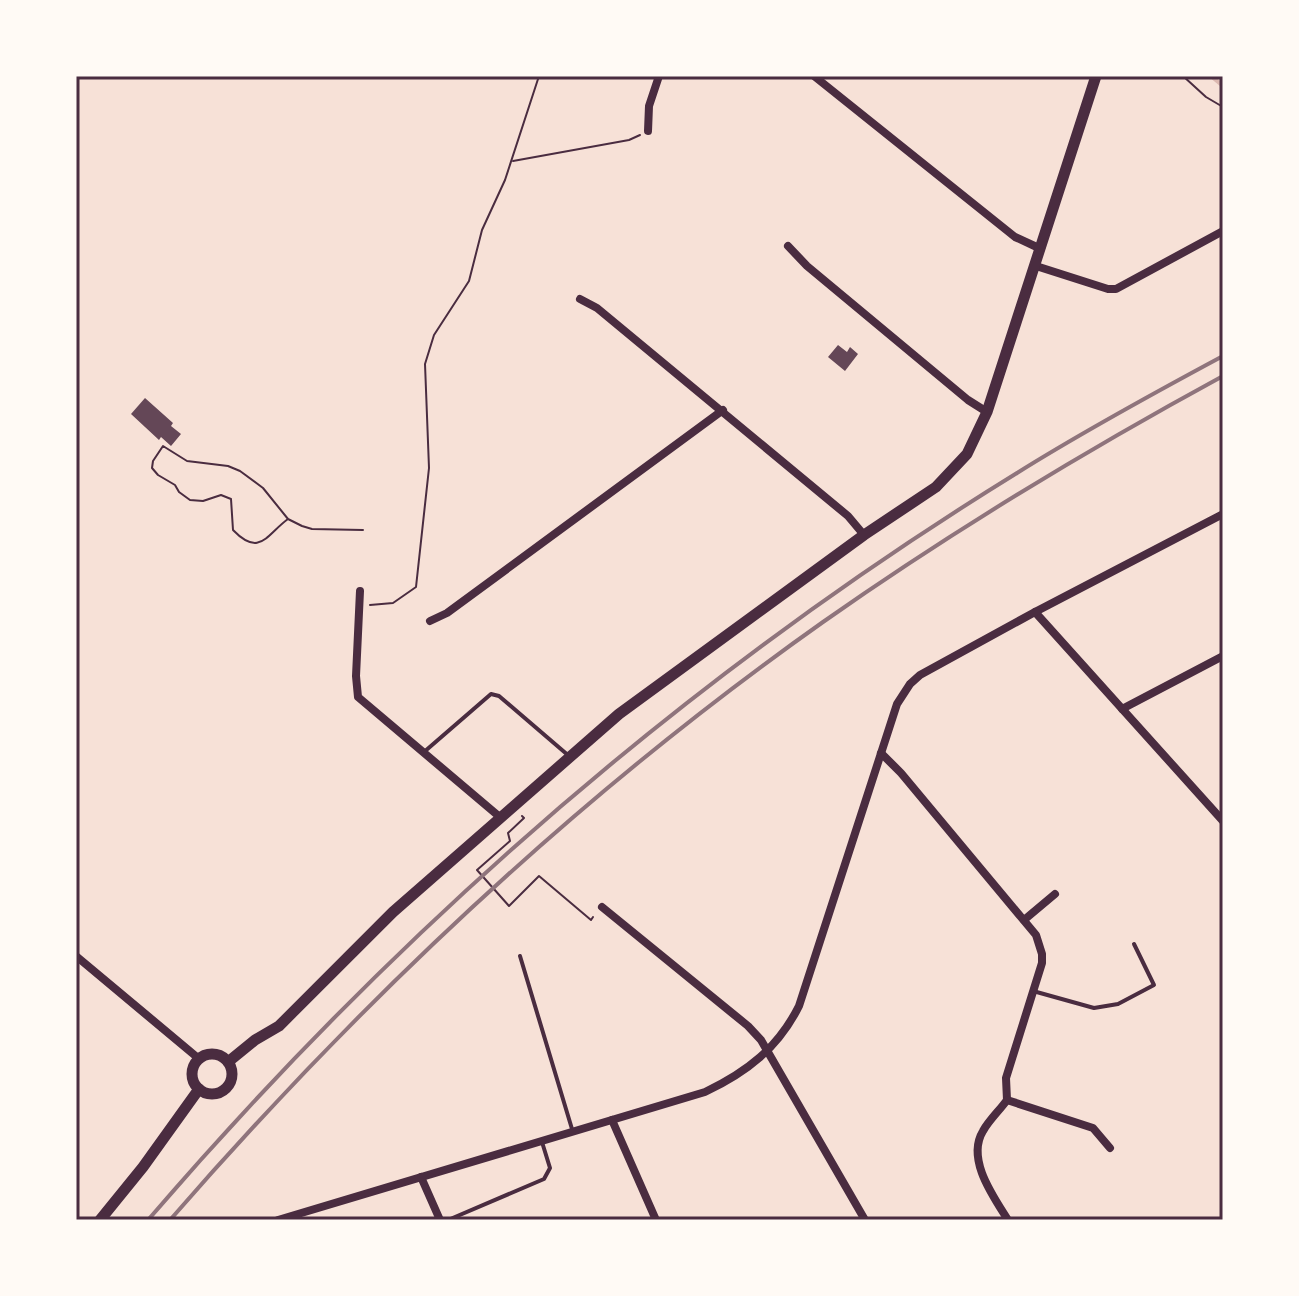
<svg xmlns="http://www.w3.org/2000/svg" width="1299" height="1296" font-family="Manrope,sans-serif">
<style>
.lines{fill:none;stroke-linecap:round;stroke-linejoin:round}
.stream{stroke:#dcb8b0;stroke-width:4}
.building{fill:#644757}
.path{stroke:#4a2c40;stroke-width:2}
.service{stroke:#4a2c40;stroke-width:4}
.minor{stroke:#4a2c40;stroke-width:8}
.secondary{stroke:#4a2c40;stroke-width:11}
.rail{stroke:#8f747c;stroke-width:4}
.neatline{fill:none;stroke:#4a2c40;stroke-width:3}
</style>
<rect width="100%" height="100%" fill="#f7e1d7"/>
<g class="lines">
<!-- stream -->
<polyline class="stream" points="1211,76 1223,86"/>
</g>
<!-- building -->
<g class="building">
<polygon points="838,345 847,352 850,347 858,354 845,371 828,357"/>
<polygon points="145,398 173,423 171,426 181,434 171,446 161,437 159,440 131,414"/>
</g>
<g class="lines">
<!-- path -->
<g class="path">
<polyline points="1183,76 1206,97 1223,107"/>
<polyline points="513,161 629,140 640,135"/>
<path d="M288,519C267,534 260,558 233,530L231,499L221,495L203,501L190,500L179,492L175,485L158,475L152,468L153,461L163,446L187,461L228,466L240,471L263,488L288,519L302,526L312,529L363,530"/>
<polyline points="370,605 393,603 416,587 429,468 425,364 434,335 469,281 482,230 505,180 539,76"/>
<polyline points="522,816 524,818 508,833 510,841 477,870 509,906 539,876 591,920 593,917"/>
</g>
<!-- service -->
<g class="service">
<polyline points="424,752 491,694 499,696 569,756"/>
<polyline points="520,956 572,1129"/>
<polyline points="1033,991 1094,1008 1118,1004 1154,985 1134,944"/>
<polyline points="448,1220 544,1179 550,1168 542,1142"/>
</g>
<!-- minor -->
<g class="minor">
<polyline points="814,76 1015,237 1041,249"/>
<polyline points="648,131 649,106 659,76"/>
<polyline points="788,246 807,266 968,400 987,412"/>
<polyline points="1036,266 1108,289 1116,289 1223,231"/>
<polyline points="580,299 597,308 848,516 864,535"/>
<polyline points="360,591 356,676 358,697 501,818"/>
<polyline points="1035,612 1223,821"/>
<polyline points="430,621 447,613 723,410"/>
<polyline points="1122,709 1223,656"/>
<polyline points="881,753 901,773 1036,935 1042,954 1042,963 1006,1078 1007,1100"/>
<polyline points="602,907 748,1026 761,1040 865,1220"/>
<polyline points="1024,920 1055,894"/>
<polyline points="76,956 198,1058"/>
<path d="M1007,1100C1000,1110 989,1120 983,1131C966,1159 993,1196 1008,1220"/>
<polyline points="1007,1100 1093,1128 1110,1148"/>
<polyline points="612,1120 656,1220"/>
<polyline points="421,1177 440,1220"/>
<path d="M278,1220L705,1092C747,1072 778,1048 799,1006L897,704L910,684L920,675L1035,612L1223,514"/>
</g>
<!-- secondary -->
<g class="secondary">
<circle cx="212" cy="1074" r="20"/>
<polyline points="228,1062 255,1040 279,1026 393,912 619,714 864,535 936,487 967,454 987,412 1096,76"/>
<polyline points="100,1220 143,1167 199,1089"/>
</g>
<!-- rail -->
<g class="rail">
<path d="M148,1220C399,928 689,675 1017,473C1084,431 1154,393 1223,356"/>
<path d="M170,1220C364,997 581,793 823,622C951,532 1085,451 1223,376"/>
</g>
</g>
<!-- border -->
<rect width="1299" height="1296" fill="none" stroke="#fffaf5" stroke-width="156"/>
<rect x="78" y="78" width="1143" height="1140" class="neatline"/>
</svg>
